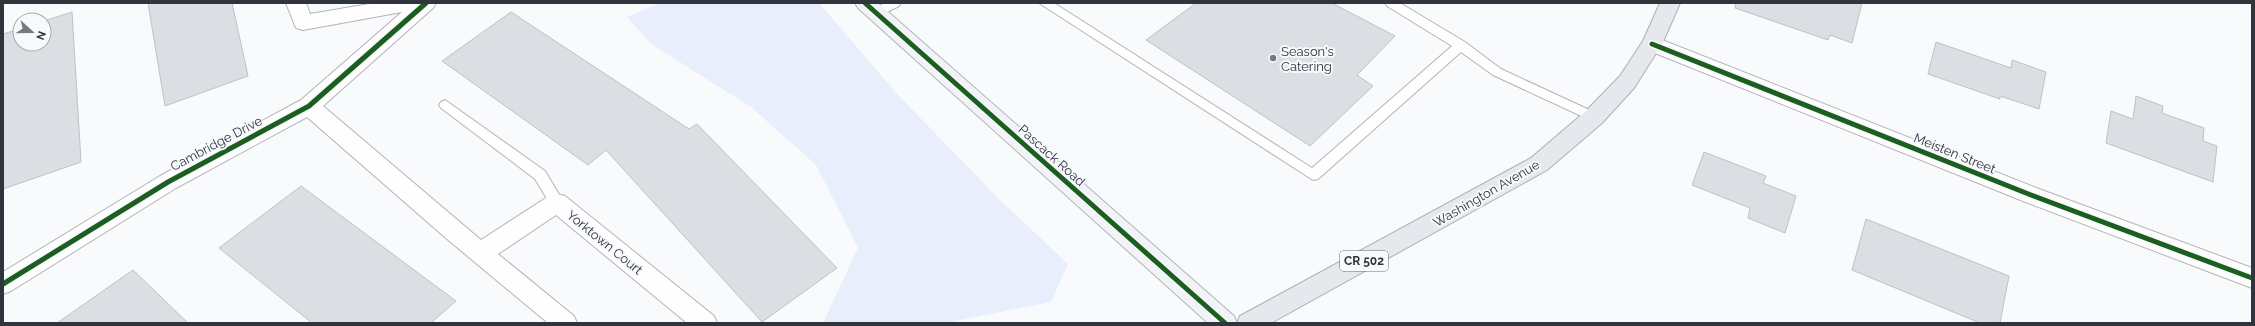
<svg xmlns="http://www.w3.org/2000/svg" width="2255" height="326" font-family="Raleway,sans-serif">
<style>
.green{fill:#e8eefb}
.building{fill:#dcdee3;stroke:#bec1c6}
.lines{fill:none;stroke-linecap:round;stroke-linejoin:round}
.lane-casing{stroke:#b2b4b8;stroke-width:2}
.street-casing{stroke:#b2b4b8;stroke-width:2}
.secondary-casing{stroke:#b2b4b8;stroke-width:2}
.primary-casing{stroke:#acafb8;stroke-width:2}
.lane{fill:#fefeff;fill-rule:evenodd}
.street{fill:#fefeff;fill-rule:evenodd}
.secondary{fill:#f2f3f6;fill-rule:evenodd}
.primary{fill:#e6e8ed;fill-rule:evenodd}
.cycleway-casing{stroke:#f7f9fd;stroke-width:8}
.cycleway{stroke:#1b5e20;stroke-width:5}
.poi-dot{fill:#76797f;stroke:#f7f9fd;stroke-width:1.5}
.labels{text-anchor:middle;stroke-width:4;stroke-linejoin:round;paint-order:stroke}
.shield{fill:#f7f9fd;stroke:#6c6f76;stroke-width:1}
.shield-label{font-size:12px;font-weight:bold;fill:#30343c}
.poi-label{font-size:13px;fill:#30343c;stroke:#f7f9fd;text-anchor:start}
.street-label{font-size:13px;fill:#30343c;stroke:#f7f9fd}
</style>
<rect width="100%" height="100%" fill="#f8fafc"/>
<!-- green -->
<polygon class="green" points="660,3 819,3 898,95 1001,201 1068,264 1051,302 945,323 823,323 858,248 816,165 751,107 651,44 627,17"/>
<!-- building -->
<g class="building">
<polygon points="148,3 232,3 248,76 165,106"/>
<polygon points="1196,3 1332,3 1395,36 1357,75 1373,86 1310,146 1146,40"/>
<polygon points="1736,3 1862,3 1852,43 1830,35 1828,40 1735,8"/>
<polygon points="72,12 81,162 3,189 3,34 20,29 20,44 44,44 44,21"/>
<polygon points="511,12 689,129 697,124 837,268 762,322 606,150 588,165 442,61"/>
<polygon points="1936,42 2011,68 2012,60 2046,72 2039,109 2000,96 2000,99 1928,74"/>
<polygon points="2136,96 2163,106 2162,113 2204,128 2203,141 2217,146 2213,182 2106,143 2111,111 2133,119"/>
<polygon points="1704,152 1766,176 1763,183 1796,196 1785,233 1748,218 1750,208 1692,185"/>
<polygon points="301,186 456,301 431,323 312,323 219,248"/>
<polygon points="1866,219 2009,276 2000,323 1980,323 1852,270"/>
<polygon points="133,270 188,323 57,323"/>
</g>
<g class="lines">
<defs>
<g id="lane">
<polygon points="885,3 901,3 899,6 879,16 871,16 869,13 871,10"/>
<polygon points="1039,3 1054,3 1312,168 1452,46 1387,6 1385,3 1400,3 1465,42 1501,69 1598,114 1600,117 1598,120 1590,120 1493,75 1461,52 1318,179 1313,180"/>
<polygon points="445,100 545,171 564,203 562,207 557,208 552,207 535,179 441,108 439,105 441,102"/>
</g>
<g id="street">
<polygon points="286,3 306,3 310,14 375,3 436,3 433,8 323,106 481,240 549,196 557,194 565,196 714,316 717,323 687,323 556,215 498,254 574,316 577,323 548,323 447,239 307,117 176,188 11,291 3,294 3,272 160,176 301,100 402,12 303,30 296,28"/>
<polygon points="1652,36 2039,189 2252,268 2252,288 2023,201 1645,49 1642,44 1645,39"/>
</g>
<polygon id="secondary" points="855,3 878,3 1234,316 1237,323 1208,323 858,8"/>
<polygon id="primary" points="1660,3 1680,3 1662,44 1634,88 1602,123 1547,170 1271,323 1237,323 1240,316 1531,158 1586,111 1620,76 1643,41"/>
</defs>
<!-- lane casing -->
<use href="#lane" class="lane-casing"/>
<!-- street casing -->
<use href="#street" class="street-casing"/>
<!-- secondary casing -->
<use href="#secondary" class="secondary-casing"/>
<!-- primary casing -->
<use href="#primary" class="primary-casing"/>
<!-- lane -->
<use href="#lane" class="lane"/>
<!-- street -->
<use href="#street" class="street"/>
<!-- secondary -->
<use href="#secondary" class="secondary"/>
<!-- primary -->
<use href="#primary" class="primary"/>
<defs>
<g id="cycleway">
<polyline points="865,3 1225,323"/>
<polyline points="1652,44 2031,195 2252,278"/>
<polyline points="3,284 168,182 309,106 426,3"/>
</g>
</defs>
<!-- cycleway casing -->
<use href="#cycleway" class="cycleway-casing"/>
<!-- cycleway -->
<use href="#cycleway" class="cycleway"/>
</g>
<!-- markers -->
<circle class="poi-dot" cx="1273" cy="58" r="4"/>
<g class="labels">
<!-- shield labels -->
<rect class="shield" x="1340" y="251" width="48" height="20" rx="3"/>
<g class="shield-label">
<text x="1364" y="265">CR 502</text>
</g>
<!-- poi labels -->
<g class="poi-label">
<text x="1281" y="56">Season's<tspan x="1281" dy="15">Catering</tspan></text>
</g>
<!-- street labels -->
<g class="street-label">
<text transform="translate(216 143) rotate(-28)" y="5">Cambridge Drive</text>
<text transform="translate(1955 153) rotate(22)" y="5">Meisten Street</text>
<text transform="translate(1052 155) rotate(42)" y="5">Pascack Road</text>
<text transform="translate(1486 193) rotate(-30)" y="5">Washington Avenue</text>
<text transform="translate(605 242) rotate(39)" y="5">Yorktown Court</text>
</g>
</g>
<!-- border -->
<rect width="2255" height="326" fill="none" stroke="#30343c" stroke-width="8"/>
<!-- north arrow -->
<g transform="translate(32 32) rotate(111)"><circle r="19" fill="#f7f9fd" stroke="#a7aab0"/>
<path d="M0-3L7 15L0 10L-7 15Z" fill="#76797f"/>
<text y="-6" font-size="11" font-weight="bold" text-anchor="middle" fill="#30343c">N</text>
</g>
</svg>
